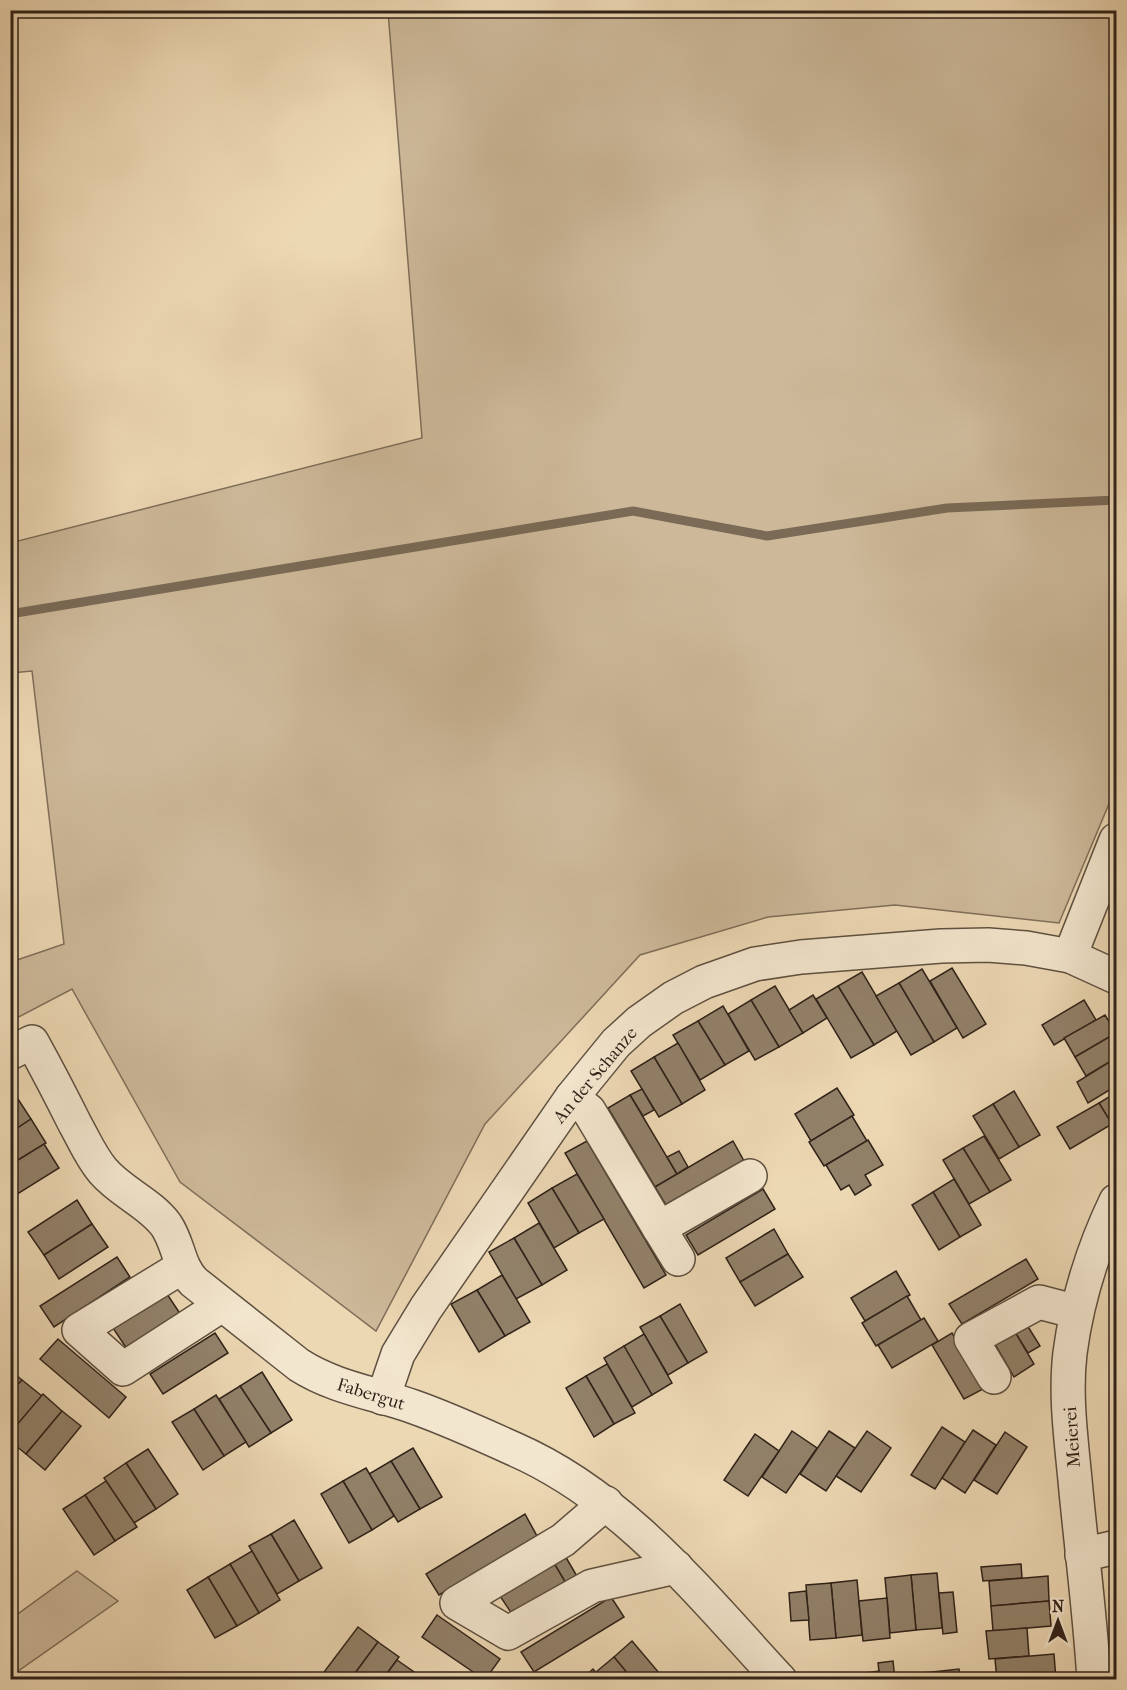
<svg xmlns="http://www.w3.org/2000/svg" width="1127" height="1690" font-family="'IM FELL French Canon',serif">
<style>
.green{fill:#cdb99a;stroke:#7e6e5a;stroke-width:1.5}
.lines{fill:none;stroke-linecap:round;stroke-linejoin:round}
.stream{stroke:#7a6a56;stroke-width:9}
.building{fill:#92816a;stroke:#2f2219;stroke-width:1.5}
.minor-casing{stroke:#5e5040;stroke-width:36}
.minor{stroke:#f3e6ce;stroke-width:33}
.labels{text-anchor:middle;stroke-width:4.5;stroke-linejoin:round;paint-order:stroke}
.street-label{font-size:18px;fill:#2f2219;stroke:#f3e6ce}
</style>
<rect width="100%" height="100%" fill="#edd8b4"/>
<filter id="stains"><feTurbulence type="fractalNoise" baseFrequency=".00333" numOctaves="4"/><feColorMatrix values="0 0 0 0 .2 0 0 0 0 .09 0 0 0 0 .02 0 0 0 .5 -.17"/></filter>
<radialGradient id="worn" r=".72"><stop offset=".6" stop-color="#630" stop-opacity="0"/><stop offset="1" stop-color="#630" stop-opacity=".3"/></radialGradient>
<!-- green -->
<g class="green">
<polygon points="388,11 1116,11 1116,787 1059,923 895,905 768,917 640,955 485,1124 376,1331 180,1182 72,989 11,1021 11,962 64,944 32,671 11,673 10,543 422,438"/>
<polygon points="77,1571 118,1601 11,1676 11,1619"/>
</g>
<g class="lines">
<!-- stream -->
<polyline class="stream" points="10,614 633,511 767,536 947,508 1116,500"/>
</g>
<!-- building -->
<g class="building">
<polygon points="952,968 986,1024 963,1038 930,981"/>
<polygon points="922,969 957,1028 934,1042 899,983"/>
<polygon points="862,972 897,1031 874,1045 838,986"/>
<polygon points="899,983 934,1042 911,1055 876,996"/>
<polygon points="775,986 803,1033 779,1047 751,1000"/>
<polygon points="838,986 874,1045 851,1058 816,999"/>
<polygon points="813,995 827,1018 803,1033 789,1010"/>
<polygon points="751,1000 779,1047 755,1060 728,1014"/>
<polygon points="1084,1000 1096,1020 1054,1045 1042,1025"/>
<polygon points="723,1006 749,1051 725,1065 698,1021"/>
<polygon points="1105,1015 1116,1033 1075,1057 1064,1038"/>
<polygon points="698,1021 725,1065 700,1080 673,1035"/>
<polygon points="1116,1033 1116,1058 1086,1076 1075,1057"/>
<polygon points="678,1043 705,1090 682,1104 654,1057"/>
<polygon points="654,1057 682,1104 659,1117 631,1071"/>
<polygon points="1116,1058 1116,1086 1088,1103 1077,1082"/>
<polygon points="837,1088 854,1115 811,1141 795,1114"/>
<polygon points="642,1089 654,1110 643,1116 630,1095"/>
<polygon points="1014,1091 1040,1135 1019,1147 993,1104"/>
<polygon points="630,1095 677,1174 655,1187 608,1108"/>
<polygon points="1112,1095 1116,1103 1116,1132 1099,1103"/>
<polygon points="16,1096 31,1119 10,1133 10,1099"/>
<polygon points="1099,1103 1112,1124 1070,1149 1057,1127"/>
<polygon points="993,1104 1019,1147 999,1159 973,1116"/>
<polygon points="852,1116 867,1141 824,1166 809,1142"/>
<polygon points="31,1119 46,1143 10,1165 10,1133"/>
<polygon points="984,1136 1011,1180 990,1192 963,1148"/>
<polygon points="868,1140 883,1165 865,1175 871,1185 855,1195 849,1185 841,1190 826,1165"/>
<polygon points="587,1141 666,1275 644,1288 565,1153"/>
<polygon points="733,1141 744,1161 667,1207 655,1187"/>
<polygon points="44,1144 59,1168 11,1198 10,1165"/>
<polygon points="963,1148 990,1192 969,1204 943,1160"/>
<polygon points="679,1151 688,1167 677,1174 667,1157"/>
<polygon points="577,1174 604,1219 579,1233 552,1188"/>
<polygon points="954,1179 981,1225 960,1237 933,1192"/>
<polygon points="552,1188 579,1233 554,1248 528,1203"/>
<polygon points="763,1189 775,1209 698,1255 686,1235"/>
<polygon points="933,1192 960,1237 939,1250 912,1205"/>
<polygon points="77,1200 92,1224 44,1255 28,1232"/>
<polygon points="539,1223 567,1270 542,1285 514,1238"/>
<polygon points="92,1224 108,1247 59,1279 44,1255"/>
<polygon points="774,1229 788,1254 740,1282 726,1258"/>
<polygon points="514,1238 542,1285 516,1299 489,1252"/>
<polygon points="788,1254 803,1277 755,1306 740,1282"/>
<polygon points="117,1257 130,1277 54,1327 40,1306"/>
<polygon points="1026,1259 1038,1279 962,1324 949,1304"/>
<polygon points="896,1271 910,1295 865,1321 851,1298"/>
<polygon points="502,1275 530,1322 505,1336 477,1290"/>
<polygon points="477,1290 505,1336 479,1352 451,1304"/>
<polygon points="167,1294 181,1315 127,1349 113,1328"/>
<polygon points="907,1296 921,1320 876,1346 862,1323"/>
<polygon points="680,1304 707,1352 688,1363 660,1316"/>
<polygon points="660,1316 688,1363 668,1375 640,1327"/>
<polygon points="924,1318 938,1341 892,1368 878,1345"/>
<polygon points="1027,1325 1040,1346 1028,1353 1015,1332"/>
<polygon points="1015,1332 1034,1364 1014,1377 995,1344"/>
<polygon points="215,1333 228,1353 163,1394 150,1374"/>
<polygon points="952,1333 985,1388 964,1399 932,1345"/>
<polygon points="644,1334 672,1383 652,1395 624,1346"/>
<polygon points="58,1339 126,1397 109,1418 40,1359"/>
<polygon points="624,1346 652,1395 632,1407 604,1358"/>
<polygon points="607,1364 635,1413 614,1424 586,1376"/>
<polygon points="10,1370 22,1380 10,1393"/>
<polygon points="262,1372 292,1420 271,1433 240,1386"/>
<polygon points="586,1376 614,1424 594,1437 566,1388"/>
<polygon points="22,1380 42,1396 10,1433 10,1393"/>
<polygon points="240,1386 271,1433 249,1447 219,1399"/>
<polygon points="43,1394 62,1411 26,1454 10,1441 10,1433"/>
<polygon points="216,1395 246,1442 224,1456 194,1409"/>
<polygon points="194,1409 224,1456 203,1470 172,1422"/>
<polygon points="62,1411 81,1426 45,1470 26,1454"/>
<polygon points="942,1427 965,1442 935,1489 911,1475"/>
<polygon points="973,1430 996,1445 965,1493 942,1478"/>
<polygon points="792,1431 817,1448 786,1493 762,1477"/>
<polygon points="829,1431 855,1448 826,1491 800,1474"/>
<polygon points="867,1431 891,1448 861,1492 836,1476"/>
<polygon points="1005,1432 1027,1447 997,1494 974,1480"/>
<polygon points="755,1434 779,1451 748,1496 724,1480"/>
<polygon points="413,1448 442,1497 420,1509 391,1461"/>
<polygon points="148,1449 178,1494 156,1509 126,1463"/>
<polygon points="391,1461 420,1509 398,1522 369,1474"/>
<polygon points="126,1463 156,1509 134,1523 104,1478"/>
<polygon points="366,1468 394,1516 372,1530 343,1481"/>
<polygon points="106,1481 137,1527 115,1541 85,1495"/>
<polygon points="343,1481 372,1530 349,1543 321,1494"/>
<polygon points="85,1495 115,1541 94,1555 63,1509"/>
<polygon points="525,1514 537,1536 439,1595 426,1574"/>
<polygon points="294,1520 322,1568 299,1581 271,1534"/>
<polygon points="271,1534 299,1581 277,1594 249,1546"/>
<polygon points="252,1551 280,1600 259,1613 230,1564"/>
<polygon points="564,1554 578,1578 567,1585 552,1561"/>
<polygon points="554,1563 567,1585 514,1617 500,1596"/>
<polygon points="230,1564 259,1613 237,1626 208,1577"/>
<polygon points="1021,1564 1022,1578 983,1581 981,1567"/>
<polygon points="937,1573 942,1628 916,1630 911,1575"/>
<polygon points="911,1575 916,1630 890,1633 885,1578"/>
<polygon points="1048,1576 1049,1601 991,1606 989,1581"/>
<polygon points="208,1577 237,1626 215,1638 187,1590"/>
<polygon points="857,1580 862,1635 836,1638 831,1583"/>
<polygon points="831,1583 836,1638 810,1640 806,1585"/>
<polygon points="806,1591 809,1620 791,1621 789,1593"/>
<polygon points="953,1592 957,1632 943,1634 939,1593"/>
<polygon points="611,1597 624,1617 534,1672 521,1652"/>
<polygon points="887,1598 890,1638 863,1641 859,1601"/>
<polygon points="1049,1601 1051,1626 993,1631 991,1606"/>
<polygon points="437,1615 500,1659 485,1680 422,1637"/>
<polygon points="358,1627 378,1642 350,1680 334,1680 324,1672"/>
<polygon points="1027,1628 1029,1656 989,1659 986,1631"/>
<polygon points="632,1641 665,1680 633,1680 614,1657"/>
<polygon points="378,1642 399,1657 382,1680 350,1680"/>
<polygon points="1054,1654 1056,1680 997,1680 995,1659"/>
<polygon points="614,1657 633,1680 602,1680 596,1672"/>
<polygon points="397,1660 417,1674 414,1680 382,1680"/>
<polygon points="893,1661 895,1680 880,1680 878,1663"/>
<polygon points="593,1669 602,1680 581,1680"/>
<polygon points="959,1669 960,1680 934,1680 933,1672"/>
<polygon points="879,1671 880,1680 866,1680 866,1673"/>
<polygon points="933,1672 934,1680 907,1680 907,1674"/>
</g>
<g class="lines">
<defs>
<g id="minor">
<polyline points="1070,956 1116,840"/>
<path d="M10,1053L32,1042C47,1069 61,1096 75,1124C84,1140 91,1157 103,1171C122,1193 150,1203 166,1225C179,1244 178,1266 194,1282L299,1365C335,1388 375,1393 414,1407C448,1419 481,1434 514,1449C624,1497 700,1594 780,1680"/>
<polyline points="572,1097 589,1111 659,1228 750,1176"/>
<polyline points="659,1228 678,1259"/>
<polyline points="182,1267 79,1330 123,1369 222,1305"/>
<polyline points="994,1377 971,1339 1039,1302 1077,1312"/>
<polyline points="383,1398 398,1354 426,1308 572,1097 616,1043 639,1022 673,998 704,982 755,964 801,957 941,946 988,945 1026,948 1070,956 1116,977"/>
<polyline points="606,1503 563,1540 457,1603 508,1633 592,1586 676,1567"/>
<polyline points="1082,1555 1116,1547"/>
<path d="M1094,1680C1090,1613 1081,1546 1075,1480C1071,1438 1065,1395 1070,1353C1077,1300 1093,1249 1116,1201"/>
</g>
</defs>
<!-- minor casing -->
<use href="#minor" class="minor-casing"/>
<!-- minor -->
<use href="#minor" class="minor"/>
</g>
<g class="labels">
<!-- street labels -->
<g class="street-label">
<text transform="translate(595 1075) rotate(-50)" y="6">An der Schanze</text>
<text transform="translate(371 1394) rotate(17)" y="6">Fabergut</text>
<text transform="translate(1072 1437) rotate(-94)" y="6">Meierei</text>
</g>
</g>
<!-- margin -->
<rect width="1127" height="1690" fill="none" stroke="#edd8b4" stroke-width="36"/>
<rect x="12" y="12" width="1103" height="1666" fill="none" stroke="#2f2219" stroke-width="3"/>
<rect x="18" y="18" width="1091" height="1654" fill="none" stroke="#2f2219" stroke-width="1.5"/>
<!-- north arrow -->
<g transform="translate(1058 1621)" stroke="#f3e6ce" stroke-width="4.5" paint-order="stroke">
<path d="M0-4.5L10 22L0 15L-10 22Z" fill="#2f2219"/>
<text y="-9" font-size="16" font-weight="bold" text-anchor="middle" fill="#2f2219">N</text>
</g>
<rect width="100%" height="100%" filter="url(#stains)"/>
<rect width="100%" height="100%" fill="url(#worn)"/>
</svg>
